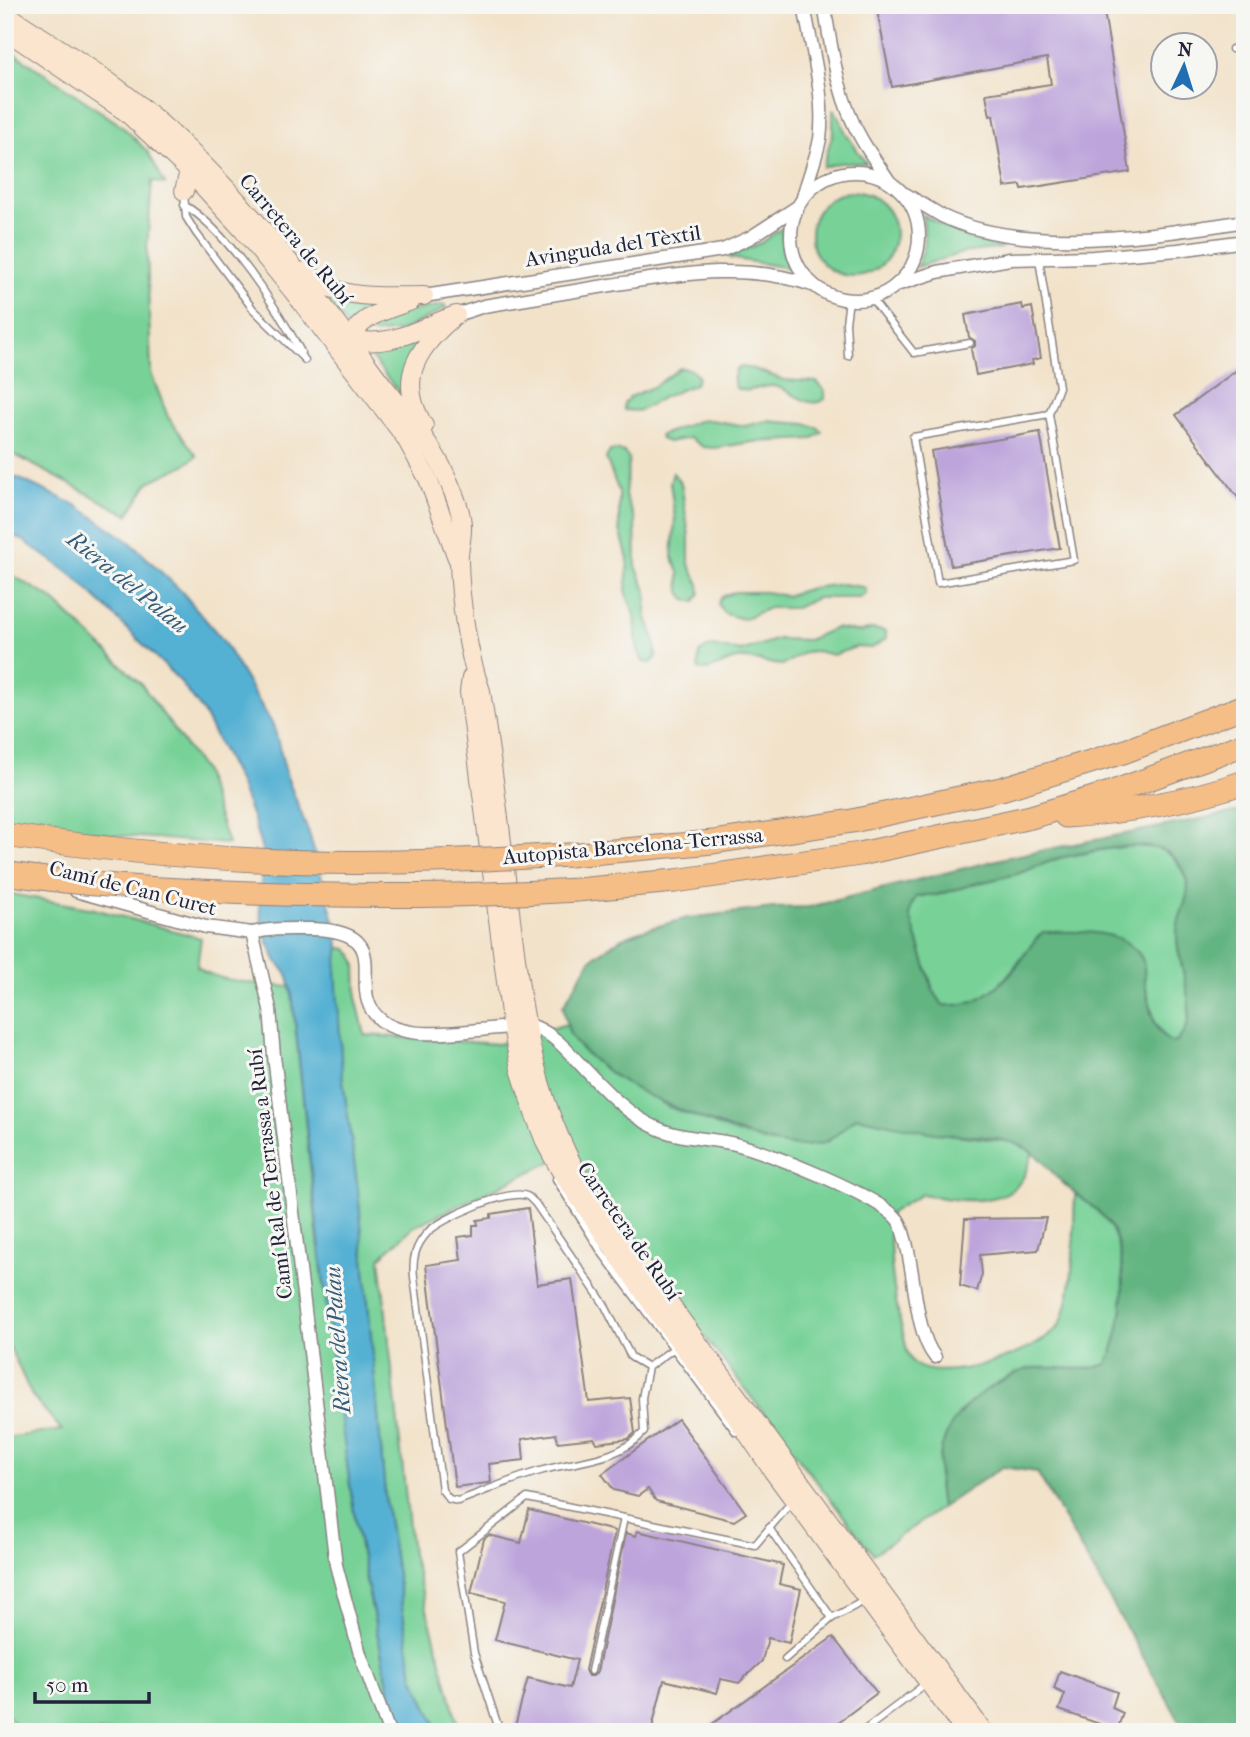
<svg xmlns="http://www.w3.org/2000/svg" width="1250" height="1737" font-family="'IM FELL French Canon',serif">
<style>
.green{fill:#78d298;stroke:#4d7a6a;stroke-width:2}
.forest{fill:#62b480;stroke:#426b5e;stroke-width:2;fill-rule:evenodd}
.water{fill:#55b1d3;stroke:#3c6a87;stroke-width:2}
.building{fill:#bda4db}
.lines{fill:none;stroke-linecap:round;stroke-linejoin:round}
.service-casing{stroke:#8a8282;stroke-width:9}
.minor-casing{stroke:#8a8282;stroke-width:15}
.secondary-casing{stroke:#8a8282;stroke-width:20}
.motorway-casing{stroke:#8a8282;stroke-width:25}
.service{stroke:#fff;stroke-width:6}
.minor{stroke:#fff;stroke-width:12}
.secondary{stroke:#fbe5cf;stroke-width:18}
.motorway{stroke:#f6be87;stroke-width:23}
.motorway-bridge-casing{stroke:#8a8282;stroke-width:25;stroke-linecap:butt}
.motorway-bridge{stroke:#f6be87;stroke-width:23}
.labels{text-anchor:middle;stroke-width:6;stroke-linejoin:round;paint-order:stroke}
.street-label{font-size:21px;fill:#22223b;stroke:#f6f6f2}
.water-label{font-size:23px;font-style:italic;fill:#365b78;stroke:#f6f6f2}
</style>
<rect width="100%" height="100%" fill="#f6f6f2"/>
<filter id="ink" filterUnits="userSpaceOnUse"><feTurbulence type="fractalNoise" baseFrequency=".0143" numOctaves="2"/><feDisplacementMap in="SourceGraphic" scale="14" xChannelSelector="R" yChannelSelector="G"/><feConvolveMatrix kernelMatrix="1 2 1 2 8 2 1 2 1" color-interpolation-filters="sRGB"/></filter>
<filter id="wash" filterUnits="userSpaceOnUse"><feTurbulence type="fractalNoise" baseFrequency=".00686" numOctaves="4" result="noise"/><feDisplacementMap in="SourceGraphic" scale="28" xChannelSelector="R" yChannelSelector="G"/><feGaussianBlur stdDeviation="1.57" result="paint"/><feColorMatrix in="noise" values="0 0 0 0 0 0 0 0 0 0 0 0 0 0 0 0 0 1.4 0 .05"/><feComposite in="paint" operator="in"/></filter>
<g filter="url(#wash)">
<rect width="100%" height="100%" fill="#f2e2c9"/>
<!-- green -->
<g class="green">
<polygon points="5,47 122,126 148,152 165,184 152,181 147,248 151,373 168,417 197,456 185,465 149,482 128,515 5,450"/>
<polygon points="833,110 835,110 847,135 866,163 839,163 823,167 833,132"/>
<circle cx="853" cy="234" r="42"/>
<polygon points="923,215 959,234 1002,248 962,253 917,267 925,245"/>
<polygon points="782,228 783,249 788,268 730,258 731,255 760,243"/>
<polygon points="323,296 371,305 371,307 347,326"/>
<path d="M445,305L446,308L402,331L372,334L371,332L373,324C396,312 420,309 445,305Z"/>
<polygon points="411,344 415,344 415,346 402,377 401,395 366,351 387,350"/>
<path d="M741,367L754,369L784,380L817,382L825,391V399C808,411 790,388 773,386C759,385 750,395 736,388C732,381 733,370 741,367Z"/>
<path d="M680,368C688,368 693,369 698,377L695,384L664,397L639,411L624,410V403L630,397L655,386Z"/>
<polygon points="711,420 745,426 766,421 806,424 819,428 822,432 812,439 753,442 715,448 703,447 690,438 668,442 661,439 660,435 664,434 698,421"/>
<polygon points="614,450 624,452 629,459 625,495 635,520 636,566 647,593 646,614 655,641 656,658 651,663 643,662 637,647 635,615 626,594 628,559 619,526 619,492 606,458 610,451"/>
<polygon points="673,473 681,483 689,536 689,564 699,584 700,593 695,602 685,599 680,592 679,572 672,556 675,519 670,482"/>
<polygon points="5,571 51,598 141,684 203,770 228,844 112,835 5,819"/>
<polygon points="842,584 863,587 866,589 866,593 860,598 816,598 796,608 769,608 743,619 725,614 718,604 721,597 735,592 765,592 786,596 811,588"/>
<path d="M835,628L860,632L872,629L886,631V639L872,648L856,647L833,655L816,651L805,652L783,665C768,664 752,657 737,659C722,661 714,673 698,669L699,653L711,646L741,651L778,639L808,640Z"/>
<path d="M1123,846C1147,845 1170,846 1182,870C1185,876 1189,884 1189,890C1189,907 1176,920 1177,937C1177,969 1206,1019 1174,1043L1166,1041L1155,1022L1145,983L1143,962L1124,941L1094,934L1043,932C1012,964 996,1009 943,1006L933,990L910,916L911,906L916,897L926,895H937L974,884L1017,874L1059,858Z"/>
<path d="M5,893L94,909L201,938L197,967C217,983 265,984 291,987L317,1233L352,1501L366,1582L394,1712L403,1732H21L5,1712V1438L62,1430L32,1396L5,1337Z"/>
<path d="M334,947L347,949L353,955L356,965L357,1001L365,1035L498,1044L567,1024L574,1040L602,1065L633,1087L669,1107L737,1133L771,1143L809,1145L827,1142L857,1117L931,1132L1012,1142L1033,1151C1030,1161 1027,1172 1021,1181C1000,1209 950,1200 922,1194L890,1213C889,1256 893,1299 905,1341C906,1347 907,1355 912,1361C933,1389 1048,1351 1061,1322C1076,1287 1073,1231 1075,1194C1086,1202 1099,1210 1107,1222C1131,1258 1126,1328 1107,1364L1090,1370L1029,1369L1010,1376L994,1385L959,1412L938,1486L941,1508L873,1554L700,1331L572,1152L413,1227L380,1258L412,1554L460,1732H439L413,1676L386,1505L358,1190L342,1073Z"/>
</g>
<!-- forest -->
<path class="forest" d="M1245,810V1732H1186L1037,1472L1002,1467L941,1508C933,1453 942,1420 989,1388C1001,1381 1014,1373 1027,1369C1054,1363 1076,1375 1107,1364C1125,1329 1131,1254 1107,1221C1094,1204 1073,1194 1059,1179C1043,1163 1037,1151 1014,1143C990,1135 961,1136 935,1133C909,1129 883,1122 857,1117C847,1124 835,1139 823,1143C788,1153 751,1137 719,1125C668,1106 612,1084 575,1042C567,1033 566,1018 563,1006L591,959L622,938L640,931L688,918L774,908L809,907L1009,857ZM1131,846C1150,847 1168,846 1179,864C1200,898 1176,905 1177,936C1177,967 1206,1021 1174,1043C1153,1037 1148,1002 1145,983C1144,975 1145,968 1143,961C1140,953 1131,945 1124,941C1102,929 1068,932 1043,932C1031,942 1026,954 1017,966C997,990 974,1008 943,1005L933,990L910,916L911,906L916,897L926,895H937L974,884L1017,874L1059,858L1098,850Z"/>
<!-- water -->
<path class="water" d="M5,474L20,479L76,505L130,542L182,592L222,639L274,727L287,777L309,833L337,931L339,947L336,969L342,1073L358,1190L386,1505L413,1676L439,1732H403L394,1712C379,1641 363,1571 352,1499C328,1333 310,1166 293,1000L288,976L276,960L263,930L259,902L264,856L252,817L238,781L203,712L179,680L75,577L24,541L5,531Z"/>
<g id="blocks">
<!-- building -->
<g class="building">
<polygon points="876,5 991,5 992,9 1012,5 1103,5 1130,172 1022,189 1021,185 1005,187 993,115 990,116 986,94 1051,84 1047,58 892,87"/>
<polygon points="1022,304 1023,309 1032,307 1041,358 1032,360 1033,364 976,375 971,349 975,346 975,341 969,337 965,315"/>
<polygon points="1245,364 1245,507 1176,415"/>
<polygon points="1040,432 1060,548 951,566 931,451"/>
<polygon points="528,1208 537,1284 572,1279 589,1402 630,1398 635,1433 628,1439 597,1443 594,1438 558,1442 556,1434 522,1439 524,1460 489,1464 491,1482 488,1483 455,1487 426,1265 461,1260 458,1237 473,1235 473,1225 478,1225 477,1220 491,1218 491,1214"/>
<polygon points="1046,1218 1038,1250 980,1255 982,1274 977,1291 960,1286 965,1219"/>
<polygon points="678,1419 746,1513 734,1521 656,1501 648,1489 638,1496 614,1490 602,1474"/>
<polygon points="529,1510 615,1531 585,1670 588,1676 593,1676 597,1672 626,1533 636,1536 637,1531 783,1565 779,1584 801,1589 789,1643 768,1638 762,1661 739,1683 721,1679 717,1693 664,1680 651,1732 539,1732 515,1726 528,1678 570,1688 577,1660 495,1640 505,1601 471,1593 484,1539 489,1535 521,1543"/>
<polygon points="833,1637 877,1693 825,1732 701,1732"/>
<polygon points="1060,1671 1117,1692 1112,1708 1123,1713 1117,1730 1059,1710 1065,1694 1054,1689"/>
</g>
</g>
</g>
<g filter="url(#ink)">
<use href="#blocks" fill-opacity="0" stroke="#8a8282" stroke-width="2"/>
<g class="lines">
<defs>
<g id="service">
<polyline points="1232,49 1245,45"/>
<polyline points="184,193 186,217 196,233 253,309 305,360"/>
<path d="M184,205C227,230 277,308 301,352"/>
<polyline points="1039,259 1059,387 1049,414"/>
<polyline points="871,298 914,353 970,343"/>
<polyline points="848,356 846,323 849,300"/>
<polygon points="1049,414 1074,560 938,583 913,437"/>
<polyline points="556,1179 602,1253 736,1432"/>
<path d="M648,1367L642,1398L644,1432C617,1462 577,1460 540,1471C512,1479 485,1491 458,1501L449,1499L442,1490L414,1277C412,1259 415,1246 428,1232C440,1219 509,1188 527,1196C530,1197 532,1201 535,1203L604,1304L631,1357L648,1367L673,1349"/>
<polyline points="769,1528 832,1618 785,1659"/>
<polyline points="832,1618 862,1602"/>
<polyline points="591,1671 624,1518"/>
<polyline points="500,1732 474,1653 458,1552 527,1498 755,1545 789,1505"/>
<polyline points="862,1732 924,1685"/>
</g>
<g id="minor">
<path d="M824,5C832,51 838,100 862,140C870,154 880,167 889,181"/>
<circle cx="855" cy="236" r="64"/>
<path d="M905,194C917,201 930,209 942,216C1024,256 1157,235 1245,221"/>
<path d="M803,197C808,178 816,159 820,139C826,96 811,48 804,5"/>
<polyline points="896,285 937,272 1010,259 1093,257 1178,250 1245,241"/>
<polyline points="424,296 723,250 751,237 797,207"/>
<path d="M456,315L484,306C527,299 569,292 611,285C681,274 743,262 812,285"/>
<polyline points="76,891 206,927 252,933"/>
<path d="M389,1732L360,1654L336,1565L274,1056L270,1009L252,933C272,928 291,929 311,929C406,931 337,992 385,1023C421,1046 494,1023 535,1027C554,1035 566,1049 580,1064C602,1087 627,1115 657,1128C681,1139 710,1138 735,1144C766,1151 881,1197 898,1220C902,1225 903,1233 905,1239C915,1272 915,1333 935,1357"/>
</g>
<g id="secondary">
<path d="M5,13C51,44 102,73 144,109C234,185 307,282 376,376C400,408 433,443 448,480C454,494 463,514 462,530C462,541 458,551 459,562C460,601 468,655 481,691C491,756 500,821 507,886C521,999 530,1107 596,1204L984,1732"/>
<polyline points="5,30 126,112 189,171 243,230 292,290 405,437 428,479 457,558"/>
<polyline points="184,191 189,171 188,163"/>
<path d="M305,271C337,302 382,296 424,296"/>
<path d="M346,338C389,350 416,329 456,315"/>
<path d="M352,349C349,317 388,310 411,301"/>
<path d="M424,426C397,381 415,351 450,320"/>
<polyline points="471,678 469,692 511,1021 520,1069 534,1113 546,1144 560,1170 660,1316 732,1411 772,1470 965,1732"/>
</g>
<g id="motorway">
<path d="M1066,816C1128,812 1186,802 1245,782"/>
<polyline points="569,855 713,842 852,821 1001,789 1123,752 1245,706"/>
<polyline points="577,890 675,881 860,854 1031,817 1110,793 1245,744"/>
</g>
</defs>
<!-- service casing -->
<use href="#service" class="service-casing"/>
<!-- minor casing -->
<use href="#minor" class="minor-casing"/>
<!-- secondary casing -->
<use href="#secondary" class="secondary-casing"/>
<!-- motorway casing -->
<use href="#motorway" class="motorway-casing"/>
<!-- service -->
<use href="#service" class="service"/>
<!-- minor -->
<use href="#minor" class="minor"/>
<!-- secondary -->
<use href="#secondary" class="secondary"/>
<!-- motorway -->
<use href="#motorway" class="motorway"/>
<defs>
<g id="motorway-bridge">
<path d="M5,835C135,854 267,865 398,862C455,861 512,858 569,855"/>
<path d="M5,873C79,885 153,889 227,892C344,897 461,897 577,890"/>
</g>
</defs>
<!-- motorway-bridge casing -->
<use href="#motorway-bridge" class="motorway-bridge-casing"/>
<!-- motorway-bridge -->
<use href="#motorway-bridge" class="motorway-bridge"/>
</g>
</g>
<g class="labels">
<!-- street labels -->
<g class="street-label">
<text transform="translate(296 239) rotate(50)" y="7">Carretera de Rubí</text>
<text transform="translate(613 246) rotate(-9)" y="7">Avinguda del Tèxtil</text>
<text transform="translate(633 846) rotate(-5)" y="7">Autopista Barcelona-Terrassa</text>
<text transform="translate(133 888) rotate(14)" y="7">Camí de Can Curet</text>
<text transform="translate(270 1174) rotate(-97)" y="7">Camí Ral de Terrassa a Rubí</text>
<text transform="translate(629 1231) rotate(55)" y="7">Carretera de Rubí</text>
</g>
<!-- water labels -->
<g class="water-label">
<text transform="translate(128 582) rotate(39)" y="8">Riera del Palau</text>
<text transform="translate(337 1340) rotate(-94)" y="8">Riera del Palau</text>
</g>
</g>
<!-- margin -->
<rect width="1250" height="1737" fill="none" stroke="#f6f6f2" stroke-width="28"/>
<!-- north arrow -->
<g transform="translate(1184 66) rotate(4)"><circle r="33" fill="#f6f6f2" stroke="#a1a1a9" stroke-width="2"/>
<path d="M0-5L12 26L0 18L-12 26Z" fill="#1f6fb2"/>
<text y="-10" font-size="19" font-weight="bold" text-anchor="middle" fill="#22223b">N</text>
</g>
<!-- scale -->
<path d="M35 1692v10h114v-10" fill="none" stroke="#22223b" stroke-width="3.5"/>
<text x="46" y="1692" font-size="21" fill="#22223b" stroke="#f6f6f2" stroke-width="5" paint-order="stroke">50 m</text>
</svg>
